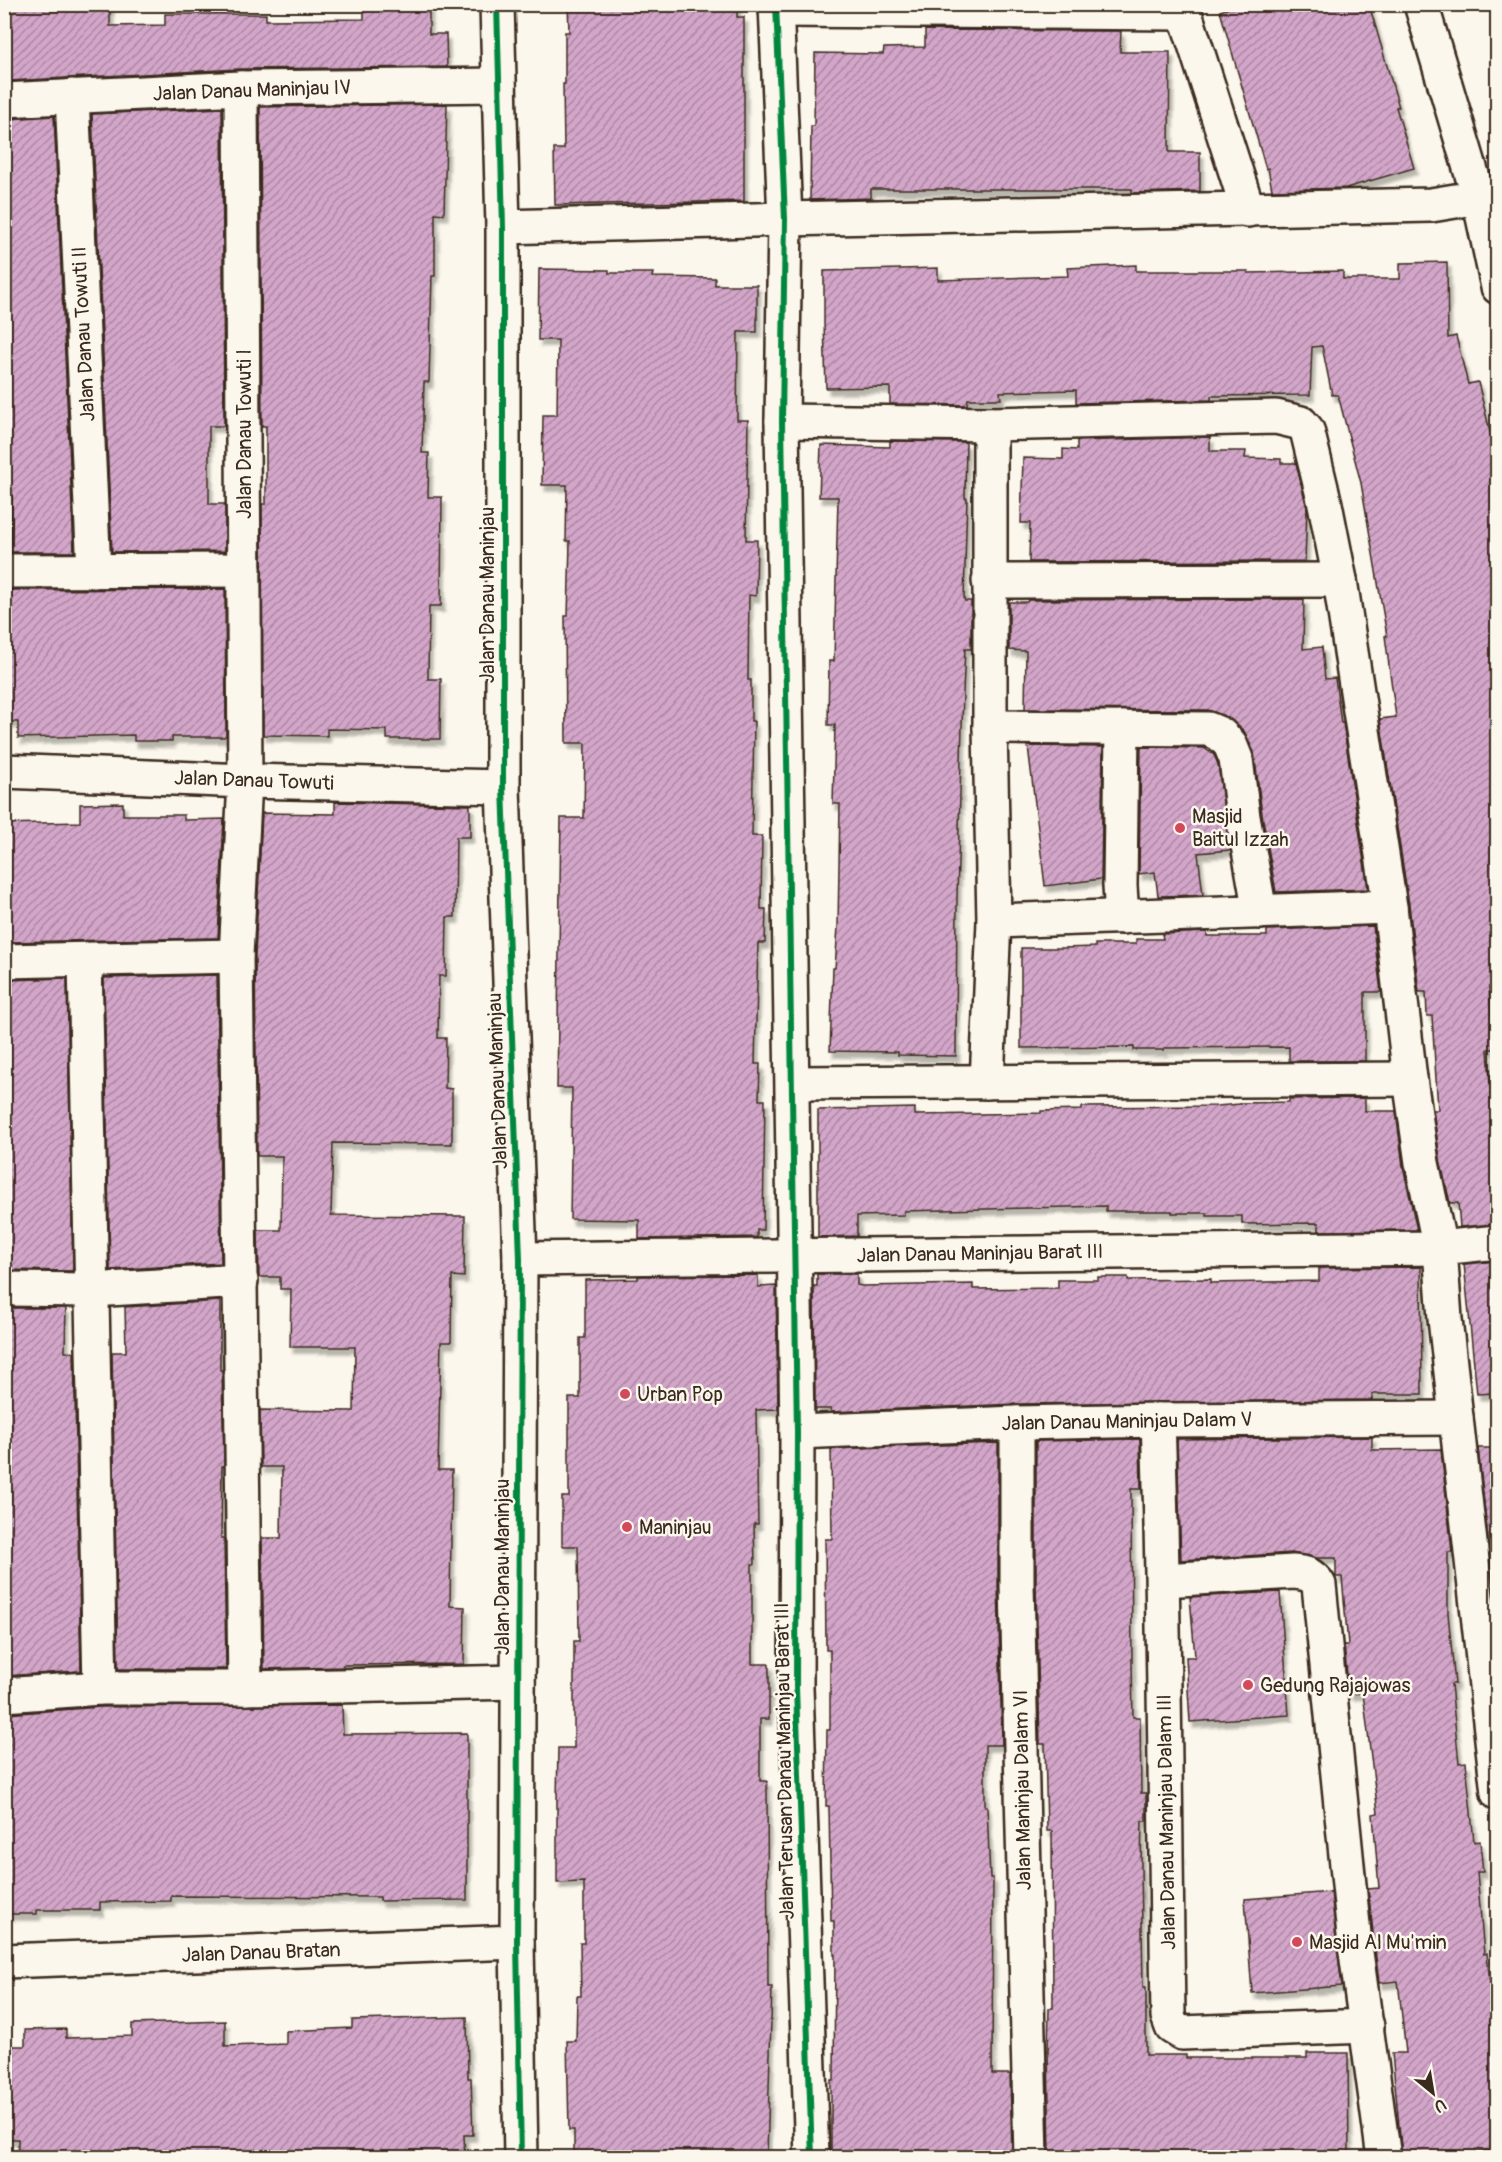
<svg xmlns="http://www.w3.org/2000/svg" width="1502" height="2162" font-family="Pangolin,sans-serif">
<style>
.building{fill:url(#building-hatch);stroke:#3b2a1e;stroke-width:1.5;filter:url(#shadow)}
.lines{fill:none;stroke-linecap:round;stroke-linejoin:round}
.street-casing{stroke:#3b2a1e;stroke-width:38}
.street{stroke:#fbf7ec;stroke-width:33}
.cycleway-casing{stroke:#fbf7ec;stroke-width:10}
.cycleway{stroke:#00873e;stroke-width:6}
.poi-dot{fill:#d1495b;stroke:#fbf7ec;stroke-width:2}
.labels{text-anchor:middle;stroke-width:5;stroke-linejoin:round;paint-order:stroke}
.street-label{font-size:20px;fill:#3b2a1e;stroke:#fbf7ec}
.poi-label{font-size:20px;fill:#3b2a1e;stroke:#fbf7ec;text-anchor:start}
</style>
<defs>
<pattern id="building-hatch" width="6" height="6" patternUnits="userSpaceOnUse" patternTransform="scale(1.5)"><rect width="6" height="6" fill="#d2a5c9"/><path d="M-1 1l2-2M0 6l6-6M5 7l2-2" fill="none" stroke="#ac87a3"/></pattern>
<filter id="shadow"><feDropShadow dx="3.5" dy="6" stdDeviation="1.5" flood-color="#0004"/></filter>
</defs>
<rect width="100%" height="100%" fill="#fbf7ec"/>
<filter id="ink" filterUnits="userSpaceOnUse"><feTurbulence type="fractalNoise" baseFrequency=".0167" numOctaves="2"/><feDisplacementMap in="SourceGraphic" scale="12" xChannelSelector="R" yChannelSelector="G"/><feConvolveMatrix kernelMatrix="1 2 1 2 8 2 1 2 1" color-interpolation-filters="sRGB"/></filter>
<g filter="url(#ink)">
<!-- building -->
<g class="building">
<polygon points="364,4 429,4 429,34 446,34 447,67 240,69 8,81 8,67 4,67 4,8 110,5 110,26 165,25 165,14 266,14 266,20 364,19"/>
<polygon points="568,4 737,4 737,17 744,17 744,201 555,205 554,149 564,149 563,84 565,84 565,32 569,32"/>
<polygon points="1242,4 1369,4 1399,107 1396,107 1414,168 1346,188 1272,190 1268,168 1266,169 1220,11"/>
<polygon points="925,30 1121,31 1120,52 1170,52 1169,152 1200,152 1200,191 1132,193 1132,189 871,189 871,198 810,200 811,126 814,126 815,53 883,54 884,48 925,47"/>
<polygon points="447,104 444,214 435,213 435,276 432,276 429,382 424,382 422,453 429,453 428,497 442,497 441,606 429,606 428,679 441,679 440,739 387,739 387,730 327,729 327,736 263,735 262,504 266,504 266,426 262,426 260,107"/>
<polygon points="222,108 224,426 209,426 209,504 225,504 225,551 112,552 92,114"/>
<polygon points="54,116 74,552 11,552 12,493 4,493 4,369 7,369 9,329 8,212 4,212 4,170 8,170 8,119"/>
<polygon points="1447,262 1448,338 1456,336 1468,384 1478,382 1497,460 1497,986 1489,987 1494,1049 1488,1049 1497,1181 1497,1224 1460,1227 1458,1203 1450,1203 1440,1160 1433,1110 1438,1110 1432,1016 1427,1016 1426,992 1419,992 1409,904 1380,719 1396,717 1385,636 1387,636 1361,483 1338,395 1332,395 1322,346 1312,347 1310,395 1211,396 1211,400 1076,403 1076,390 1000,392 1001,399 968,399 967,405 890,404 890,387 826,388 824,323 824,271 938,268 938,280 1068,276 1067,268 1136,265 1136,271 1248,271 1248,273 1343,271 1343,279 1400,279 1400,263"/>
<polygon points="539,269 609,270 609,273 653,273 652,277 715,278 715,285 757,285 757,332 738,332 737,420 748,420 746,540 757,540 756,596 749,595 748,680 751,680 751,721 754,721 752,836 762,836 761,909 766,909 765,943 758,943 755,1064 760,1064 759,1100 765,1100 763,1230 757,1230 757,1237 639,1239 639,1220 570,1219 572,1088 557,1088 561,818 584,818 585,743 566,743 565,616 568,616 570,541 566,541 567,485 542,485 543,415 557,415 558,340 538,340"/>
<polygon points="1210,437 1210,451 1246,451 1245,458 1281,459 1281,463 1296,463 1307,508 1305,561 1029,562 1030,523 1021,523 1023,458 1063,459 1063,449 1077,450 1077,441"/>
<polygon points="890,441 966,442 965,498 967,498 964,599 965,601 971,601 971,649 965,649 963,693 957,897 956,1056 898,1055 898,1052 830,1051 833,968 835,968 838,927 840,804 833,804 835,725 828,725 829,661 834,661 838,497 819,497 821,445 890,447"/>
<polygon points="225,589 226,735 224,737 172,737 172,741 134,741 134,735 18,738 18,722 4,722 4,601 11,601 11,590"/>
<polygon points="1304,599 1303,649 1322,647 1325,679 1335,678 1341,723 1343,723 1368,889 1276,892 1262,814 1254,752 1244,731 1227,717 1208,710 1025,709 1026,651 1009,650 1009,602 1027,602 1028,600"/>
<polygon points="1028,746 1103,747 1101,879 1045,886"/>
<polygon points="1141,747 1204,748 1214,755 1218,764 1230,850 1198,853 1203,895 1158,896 1155,872 1139,874"/>
<polygon points="335,802 470,805 470,837 456,837 455,917 447,917 446,976 439,976 438,1038 446,1038 445,1088 452,1089 452,1144 333,1143 331,1215 465,1216 464,1277 452,1276 451,1342 441,1342 438,1470 452,1470 450,1606 465,1607 464,1664 343,1665 343,1667 264,1669 262,1538 281,1538 282,1467 261,1467 260,1410 354,1411 355,1347 290,1347 291,1289 280,1289 280,1277 259,1277 258,1230 281,1230 282,1156 257,1156 255,956 262,813 335,814"/>
<polygon points="123,803 123,815 184,815 184,820 224,819 218,938 8,942 8,873 4,873 4,824 80,822 80,804"/>
<polygon points="1373,926 1381,992 1365,992 1365,1061 1289,1061 1289,1047 1164,1048 1164,1050 1134,1050 1134,1047 1021,1048 1021,948 1063,948 1095,947 1095,944 1136,944 1136,939 1163,939 1162,934 1207,932 1207,936 1267,936 1267,930"/>
<polygon points="217,975 221,1263 110,1270 104,978"/>
<polygon points="67,978 73,1271 4,1270 4,993 8,993 8,980"/>
<polygon points="1365,1098 1365,1111 1396,1111 1403,1166 1417,1230 1319,1231 1319,1223 1242,1224 1242,1216 1207,1216 1207,1213 1172,1213 1172,1211 1106,1211 1106,1206 904,1211 904,1215 857,1216 857,1236 818,1237 818,1110 915,1108 915,1115 1041,1113 1041,1111 1082,1110 1082,1107 1217,1106 1240,1104 1240,1103 1289,1102 1289,1099"/>
<polygon points="1497,1261 1497,1393 1477,1394 1464,1264"/>
<polygon points="1421,1267 1422,1394 1372,1394 1372,1400 1017,1404 831,1412 831,1409 815,1409 814,1286 817,1286 817,1274 857,1274 857,1285 862,1286 973,1284 973,1289 1058,1288 1058,1280 1098,1280 1098,1277 1128,1277 1128,1280 1211,1279 1211,1283 1319,1281 1319,1268"/>
<polygon points="758,1275 758,1287 776,1286 778,1409 756,1410 758,1524 754,1524 755,1564 752,1564 752,1664 769,1664 769,1719 760,1719 760,1781 767,1781 768,1987 772,1987 767,2157 574,2157 574,2130 569,2130 567,2041 576,2041 577,1996 581,1996 580,1943 584,1943 584,1882 557,1883 557,1800 558,1748 574,1748 574,1641 579,1641 578,1546 562,1546 562,1497 569,1497 569,1398 580,1398 580,1338 585,1338 585,1280 638,1279 638,1276"/>
<polygon points="220,1301 220,1370 222,1370 224,1466 222,1466 221,1538 224,1538 226,1669 118,1669 112,1352 126,1352 125,1307"/>
<polygon points="4,1308 66,1308 65,1352 74,1352 81,1671 4,1676"/>
<polygon points="1372,1437 1372,1450 1441,1449 1452,1552 1448,1552 1448,1613 1455,1684 1451,1684 1459,1763 1466,1762 1474,1842 1480,1841 1483,1872 1477,1872 1484,1954 1487,1953 1495,2033 1497,2033 1497,2150 1432,2157 1402,2157 1392,2053 1406,2053 1398,1981 1379,1983 1368,1889 1379,1888 1373,1814 1378,1813 1363,1693 1349,1694 1344,1645 1348,1645 1342,1577 1336,1577 1336,1558 1316,1558 1292,1553 1181,1560 1177,1439"/>
<polygon points="1140,1439 1141,1489 1131,1489 1132,1661 1133,1717 1140,1717 1141,1793 1146,1793 1146,1821 1142,1821 1141,1864 1143,1987 1146,1987 1146,2055 1186,2055 1186,2058 1307,2058 1307,2053 1348,2053 1349,2157 1050,2157 1048,2050 1049,2008 1053,2008 1052,1831 1047,1831 1045,1744 1040,1744 1036,1584 1036,1441"/>
<polygon points="998,1443 998,1584 1002,1745 985,1745 985,1806 987,1806 990,1878 993,1878 992,2074 1010,2074 1012,2157 831,2157 831,2080 834,2080 835,1955 834,1955 834,1921 831,1921 829,1806 826,1806 827,1730 830,1730 830,1650 826,1650 825,1539 832,1539 831,1449"/>
<polygon points="1478,1448 1497,1448 1497,1547 1489,1548"/>
<polygon points="1280,1592 1289,1715 1190,1722 1186,1657 1195,1657 1190,1597"/>
<polygon points="342,1705 343,1734 467,1733 467,1900 380,1901 380,1897 171,1896 171,1901 100,1902 100,1910 37,1910 37,1914 4,1914 6,1714 101,1707"/>
<polygon points="1331,1892 1342,1986 1252,1993 1245,1899"/>
<polygon points="467,2017 468,2078 471,2078 473,2135 464,2135 465,2157 18,2157 18,2139 4,2139 4,2046 25,2046 25,2030 66,2029 66,2038 132,2036 132,2024 225,2021 225,2046 286,2044 286,2031 352,2028 352,2020"/>
</g>
<g class="lines">
<defs>
<g id="street">
<polyline points="497,4 503,227 503,787 520,1259 517,1942 521,2158"/>
<polyline points="776,4 785,219 782,421 797,1432 796,1687 812,2158"/>
<polyline points="1182,4 1248,210"/>
<polyline points="1421,4 1479,198 1498,287"/>
<polyline points="776,10 1184,13"/>
<polyline points="241,88 245,781 236,956 245,1688"/>
<polyline points="72,96 94,571"/>
<polyline points="4,100 241,88 499,85"/>
<polyline points="503,227 785,219 1431,205 1498,194"/>
<polyline points="782,421 990,424 1276,417 1301,423 1307,430 1325,504 1340,580 1390,907 1410,1079 1422,1163 1440,1248 1445,1319 1498,1793"/>
<polyline points="4,571 244,570"/>
<polyline points="989,581 1340,580"/>
<polyline points="990,727 1208,729 1220,734 1230,744 1236,759 1243,817 1260,912"/>
<polyline points="4,771 245,781 503,787"/>
<polyline points="1122,917 1120,886 1122,728"/>
<polyline points="994,921 1390,907"/>
<polyline points="85,960 100,1688"/>
<polyline points="4,961 236,956"/>
<polyline points="987,1082 994,921 990,727 990,424"/>
<polyline points="793,1083 1410,1079"/>
<polyline points="520,1259 1440,1248 1498,1242"/>
<polyline points="4,1289 92,1290 241,1281"/>
<path d="M1158,1420C1165,1618 1165,1817 1168,2016L1172,2027L1182,2033L1367,2026"/>
<polyline points="1017,1423 1017,1584 1031,2158"/>
<polyline points="797,1432 1017,1423 1158,1420 1456,1418"/>
<path d="M1164,1580L1293,1572C1306,1573 1312,1574 1319,1585L1355,1945L1384,2158"/>
<polyline points="4,1695 100,1688 245,1688 518,1682"/>
<polyline points="4,1961 517,1942"/>
</g>
</defs>
<!-- street casing -->
<use href="#street" class="street-casing"/>
<!-- street -->
<use href="#street" class="street"/>
<defs>
<g id="cycleway">
<polyline points="497,4 503,227 503,787 520,1259 517,1942 521,2158"/>
<polyline points="776,4 785,219 782,421 797,1432 796,1687 812,2158"/>
</g>
</defs>
<!-- cycleway casing -->
<use href="#cycleway" class="cycleway-casing"/>
<!-- cycleway -->
<use href="#cycleway" class="cycleway"/>
</g>
</g>
<!-- markers -->
<g class="poi-dot">
<circle cx="1180" cy="828" r="6"/>
<circle cx="625" cy="1394" r="6"/>
<circle cx="627" cy="1527" r="6"/>
<circle cx="1248" cy="1685" r="6"/>
<circle cx="1297" cy="1942" r="6"/>
</g>
<g class="labels">
<!-- street labels -->
<g class="street-label">
<text transform="translate(252 90) rotate(-2)" y="7">Jalan Danau Maninjau IV</text>
<text transform="translate(83 334) rotate(-93)" y="7">Jalan Danau Towuti II</text>
<text transform="translate(244 434) rotate(-90)" y="7">Jalan Danau Towuti I</text>
<text transform="translate(487 595) rotate(-90)" y="7">Jalan Danau Maninjau</text>
<text transform="translate(254 780) rotate(2)" y="7">Jalan Danau Towuti</text>
<text transform="translate(497 1081) rotate(-92)" y="7">Jalan Danau Maninjau</text>
<text transform="translate(980 1253) rotate(-1)" y="7">Jalan Danau Maninjau Barat III</text>
<text transform="translate(1127 1421) rotate(-1)" y="7">Jalan Danau Maninjau Dalam V</text>
<text transform="translate(502 1567) rotate(-90)" y="7">Jalan Danau Maninjau</text>
<text transform="translate(784 1761) rotate(-91)" y="7">Jalan Terusan Danau Maninjau Barat III</text>
<text transform="translate(1022 1790) rotate(-91)" y="7">Jalan Maninjau Dalam VI</text>
<text transform="translate(1166 1822) rotate(-91)" y="7">Jalan Danau Maninjau Dalam III</text>
<text transform="translate(261 1952) rotate(-2)" y="7">Jalan Danau Bratan</text>
</g>
<!-- poi labels -->
<g class="poi-label">
<text x="1192" y="823">Masjid<tspan x="1192" dy="23">Baitul Izzah</tspan></text>
<text x="637" y="1401">Urban Pop</text>
<text x="639" y="1534">Maninjau</text>
<text x="1260" y="1692">Gedung Rajajowas</text>
<text x="1309" y="1949">Masjid Al Mu'min</text>
</g>
</g>
<!-- margin -->
<rect width="1502" height="2162" fill="none" stroke="#fbf7ec" stroke-width="24"/>
<rect x="12" y="12" width="1478" height="2138" fill="none" stroke="#3b2a1e" stroke-width="2" filter="url(#ink)"/>
<!-- north arrow -->
<g transform="translate(1433 2093) rotate(150)" stroke="#fbf7ec" stroke-width="4.5" paint-order="stroke">
<path d="M0-4.5L10 22L0 15L-10 22Z" fill="#3b2a1e"/>
<text y="-9" font-size="16" font-weight="bold" text-anchor="middle" fill="#3b2a1e">U</text>
</g>
</svg>
